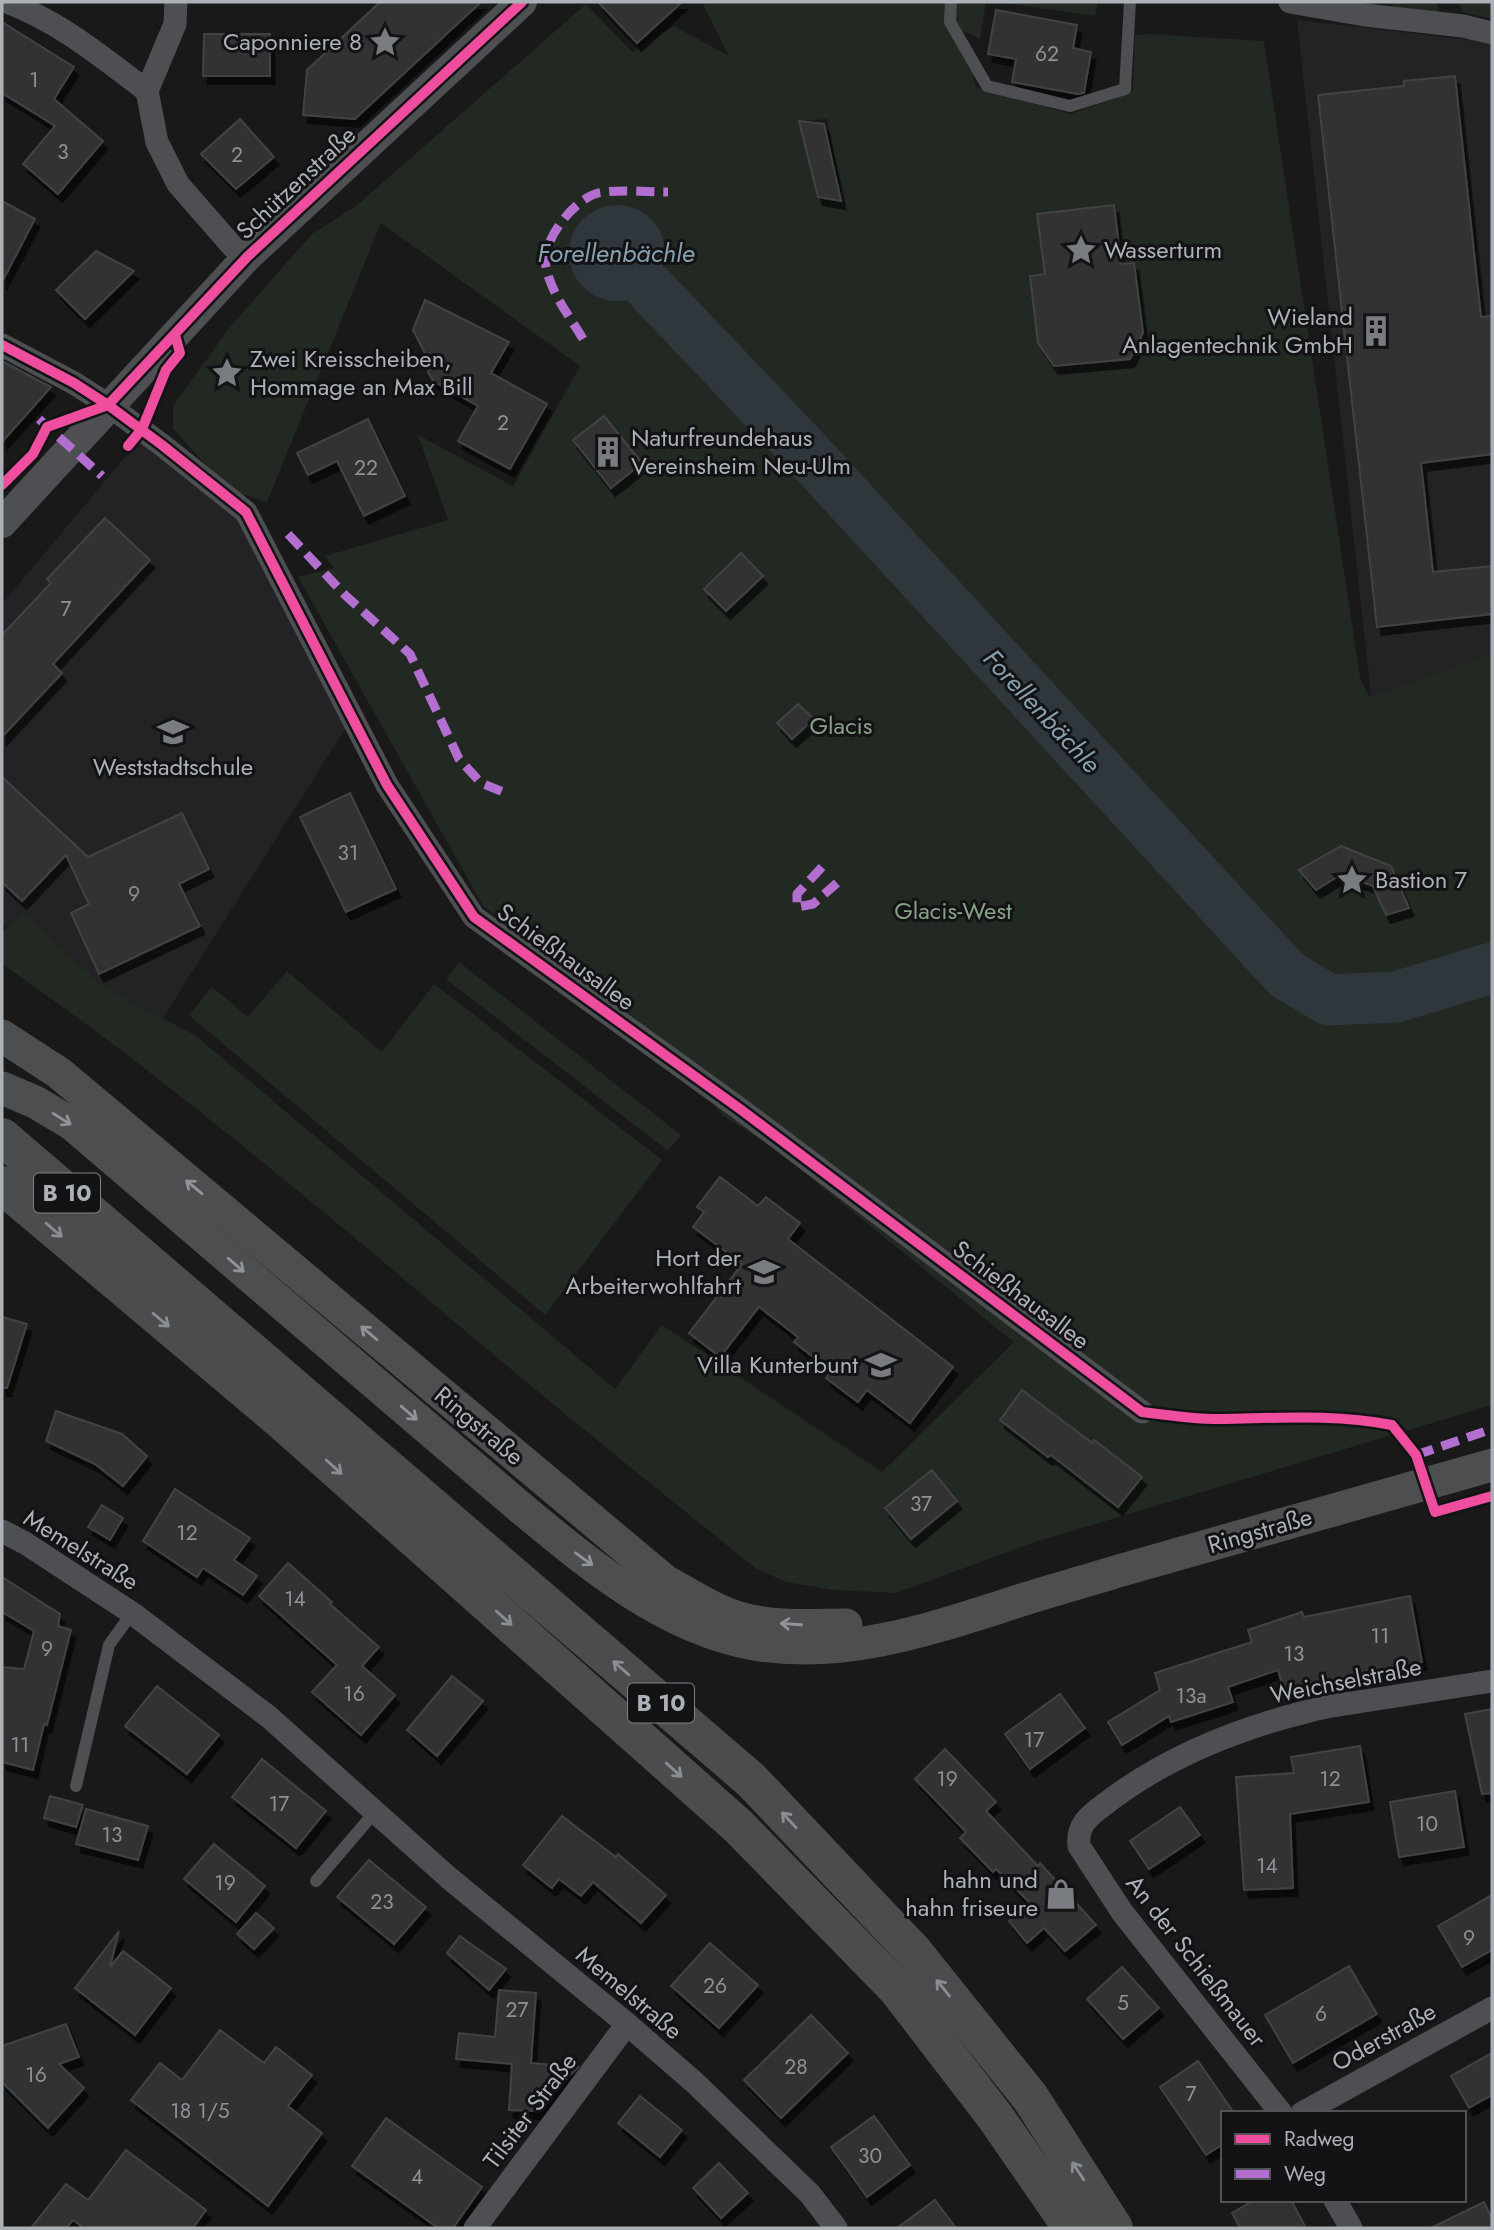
<svg xmlns="http://www.w3.org/2000/svg" width="1494" height="2230" font-family="Jost,sans-serif">
<style>
.built{fill:#232325}
.green{fill:#222822;fill-rule:evenodd}
.water{fill:#2f373c}
.lines{fill:none;stroke-linecap:round;stroke-linejoin:round}
.river{stroke:#2f373c;stroke-width:51}
.building{fill:#323233;stroke:#424345;stroke-width:2;filter:url(#shadow)}
.service{stroke:#4e4f52;stroke-width:12}
.minor{stroke:#4e4f52;stroke-width:23}
.tertiary{stroke:#4e4f52;stroke-width:30}
.secondary{stroke:#4d4e4f;stroke-width:33}
.trunk{stroke:#4b4c4e;stroke-width:38}
.quiet{stroke:#b36fd0;stroke-width:9;stroke-dasharray:18 9;stroke-linecap:butt}
.cycleway-casing{stroke:#131315;stroke-width:15}
.cycleway{stroke:#ef4d9e;stroke-width:10}
.oneway{stroke:#909398}
.oneway2{stroke:#8a8e93}
.labels{text-anchor:middle;stroke-width:6;stroke-linejoin:round;paint-order:stroke}
.number-label{font-size:21px;fill:#8e9197}
.shield{fill:#131315;stroke:#7e8287;stroke-width:2}
.shield-label{font-size:23px;font-weight:bold;fill:#acb1b8}
.poi-label{font-size:24px;fill:#acb1b8;stroke:#131315;text-anchor:end}
.street-label{font-size:24px;fill:#acb1b8;stroke:#131315}
.park-label{font-size:24px;fill:#86a185;stroke:#131315}
.water-label{font-size:26px;font-style:italic;fill:#87a0af;stroke:#131315}
</style>
<defs>
<filter id="shadow"><feDropShadow dx="4.5" dy="8" stdDeviation="0" flood-color="#0009"/></filter>
</defs>
<rect width="100%" height="100%" fill="#191919"/>
<!-- built -->
<g class="built">
<polygon points="1297,20 1462,39 1492,45 1492,653 1371,696"/>
<polygon points="141,438 229,498 352,718 163,1018 100,984 23,914 7,927 2,922 2,604"/>
</g>
<!-- green -->
<g class="green">
<path d="M702,2H986L980,39L963,31L976,87L1070,114L1125,95L1133,89L1135,35L1149,34L1264,41L1360,677L1368,695L1371,696L1492,653V1405L1032,1543L896,1593L835,1590L786,1582L755,1568C676,1504 596,1440 518,1375C349,1234 183,1089 2,964V932L23,913L100,984L196,1036L615,1389L662,1325L882,1472L1014,1342L775,1149L724,1116L637,1020L483,906L298,577L334,568L325,556L448,520L418,435L513,486L580,366L381,223L267,502L229,490L173,429V406L230,327L312,234L356,206L586,4L632,52L674,26L729,56ZM827,119L840,186L801,130L799,121Z"/>
<polygon points="997,2 1098,2 1095,16"/>
<polygon points="1395,2 1436,2 1441,15 1391,7"/>
<polygon points="1458,2 1492,2 1492,19 1463,12"/>
<polygon points="459,962 681,1135 668,1151 446,979"/>
<polygon points="287,971 382,1052 434,984 662,1160 545,1315 189,1015 212,987 248,1017"/>
</g>
<!-- water -->
<circle class="water" cx="617" cy="253" r="48"/>
<g class="lines">
<!-- river -->
<polyline class="river" points="650,288 805,451 1287,975 1329,1000 1396,997 1492,968"/>
</g>
<!-- building -->
<g class="building">
<polygon points="380,2 481,2 355,119 303,115 307,70"/>
<polygon points="598,2 682,2 637,43"/>
<polygon points="996,10 1077,25 1073,48 1091,52 1084,93 1078,94 1012,82 1016,59 988,54"/>
<polygon points="2,22 74,67 54,99 103,141 58,194 23,164 55,126 2,93"/>
<polygon points="204,34 270,34 270,76 203,76"/>
<polygon points="1455,76 1481,317 1492,316 1492,454 1421,463 1433,572 1492,566 1492,614 1377,627 1318,95 1404,86 1404,81"/>
<polygon points="240,119 274,157 236,189 201,154"/>
<polygon points="799,121 824,124 841,201 818,197"/>
<polygon points="2,201 35,219 2,282"/>
<polygon points="1114,205 1121,264 1134,263 1143,333 1130,359 1054,366 1038,343 1030,276 1045,274 1037,214"/>
<polygon points="96,251 134,271 85,319 56,290"/>
<polygon points="425,300 509,342 491,373 547,404 510,469 458,441 478,406 433,381 428,372 430,363 413,330"/>
<polygon points="2,361 51,387 2,442"/>
<polygon points="604,416 642,463 611,488 573,440"/>
<polygon points="368,419 405,496 364,516 337,461 308,475 297,453"/>
<polygon points="105,518 150,560 53,664 62,673 2,737 2,635 51,583 47,579"/>
<polygon points="741,553 763,576 726,611 704,589"/>
<polygon points="798,704 814,719 792,739 777,723"/>
<polygon points="2,777 88,857 182,813 209,869 179,884 200,926 99,974 71,913 89,904 66,855 22,901 2,882"/>
<polygon points="350,793 396,889 346,912 300,817"/>
<polygon points="1341,846 1391,866 1409,908 1386,915 1373,886 1342,874 1316,890 1299,870"/>
<polygon points="720,1177 758,1206 766,1197 800,1223 788,1239 953,1367 910,1423 867,1390 858,1402 826,1378 831,1371 794,1342 798,1337 759,1307 720,1357 689,1333 742,1264 693,1227 704,1212 697,1207"/>
<polygon points="2,1317 27,1324 7,1388 2,1388"/>
<polygon points="1022,1390 1092,1443 1094,1440 1142,1477 1118,1507 1051,1455 1048,1457 1000,1420"/>
<polygon points="56,1411 122,1434 147,1456 123,1486 95,1464 46,1441"/>
<polygon points="932,1470 957,1501 911,1539 885,1508"/>
<polygon points="175,1489 250,1538 234,1560 257,1576 243,1595 203,1568 197,1577 143,1541"/>
<polygon points="102,1505 123,1518 110,1540 88,1527"/>
<polygon points="288,1563 332,1602 330,1604 379,1647 362,1666 395,1695 361,1735 312,1692 337,1665 259,1596"/>
<polygon points="2,1577 60,1614 58,1626 71,1630 47,1725 44,1724 33,1770 2,1762 2,1667 24,1669 34,1631 2,1612"/>
<polygon points="1410,1596 1422,1662 1332,1679 1285,1694 1278,1670 1228,1687 1233,1702 1171,1722 1169,1716 1122,1745 1108,1722 1160,1690 1155,1673 1252,1642 1248,1630 1302,1612 1304,1617"/>
<polygon points="452,1676 483,1701 437,1756 407,1730"/>
<polygon points="157,1686 219,1735 187,1774 125,1726"/>
<polygon points="1060,1694 1085,1728 1030,1769 1005,1734"/>
<polygon points="1492,1709 1492,1793 1482,1794 1465,1714"/>
<polygon points="1360,1746 1369,1802 1290,1814 1293,1888 1244,1890 1236,1777 1294,1773 1291,1757"/>
<polygon points="945,1749 996,1802 986,1811 1038,1866 1040,1863 1096,1925 1065,1951 1044,1928 1027,1943 1009,1921 1030,1903 996,1869 993,1872 960,1838 966,1832 915,1779"/>
<polygon points="262,1759 326,1811 296,1848 232,1797"/>
<polygon points="1455,1791 1464,1847 1399,1857 1390,1802"/>
<polygon points="50,1796 83,1805 76,1827 44,1818"/>
<polygon points="1180,1807 1200,1835 1149,1869 1130,1841"/>
<polygon points="86,1809 148,1826 138,1860 76,1844"/>
<polygon points="562,1816 616,1857 618,1854 666,1895 641,1923 593,1882 581,1896 559,1879 552,1888 523,1865"/>
<polygon points="214,1844 265,1886 236,1922 184,1879"/>
<polygon points="369,1860 426,1907 394,1944 337,1897"/>
<polygon points="1492,1895 1492,1950 1462,1967 1438,1926"/>
<polygon points="256,1913 274,1928 254,1949 237,1934"/>
<polygon points="119,1931 110,1967 123,1951 171,1988 135,2035 75,1988"/>
<polygon points="460,1936 506,1969 489,1990 447,1953"/>
<polygon points="710,1943 758,1985 719,2028 671,1986"/>
<polygon points="1349,1966 1377,2014 1293,2063 1265,2015"/>
<polygon points="1122,1967 1159,2008 1123,2039 1087,1999"/>
<polygon points="499,1990 536,1993 531,2063 578,2067 536,2111 509,2110 512,2064 456,2059 459,2033 495,2037"/>
<polygon points="811,2015 848,2053 781,2118 744,2080"/>
<polygon points="66,2024 79,2057 59,2064 84,2088 48,2128 2,2082 2,2046"/>
<polygon points="220,2030 264,2063 276,2047 312,2075 288,2106 322,2133 268,2206 131,2100 160,2063 182,2080"/>
<polygon points="1492,2053 1492,2095 1469,2108 1451,2076"/>
<polygon points="1198,2061 1234,2113 1223,2113 1223,2144 1206,2155 1160,2087"/>
<polygon points="640,2096 682,2130 660,2157 618,2123"/>
<polygon points="874,2116 910,2165 867,2197 831,2147"/>
<polygon points="386,2118 482,2187 453,2228 438,2228 352,2166"/>
<polygon points="126,2150 206,2210 193,2228 84,2228 73,2220 66,2228 31,2228 66,2184 88,2200"/>
<polygon points="719,2163 748,2193 721,2218 693,2188"/>
<polygon points="935,2200 956,2228 897,2228"/>
<polygon points="1254,2200 1291,2200 1306,2228 1240,2228 1232,2213"/>
<polygon points="1484,2202 1492,2219 1492,2228 1431,2228"/>
</g>
<g class="lines">
<!-- service -->
<g class="service">
<polyline points="951,2 950,22 987,86 1070,106 1125,89 1130,2"/>
<polyline points="76,1786 109,1645 132,1613"/>
<polyline points="316,1881 374,1813"/>
</g>
<!-- minor -->
<g class="minor">
<path d="M7,2C60,22 102,57 147,91"/>
<polyline points="176,2 175,24 147,91 157,142 178,184 233,247 247,257"/>
<polyline points="1290,2 1365,15 1463,26 1492,33"/>
<polyline points="2,345 74,383 108,405 162,445 246,512 387,785 474,917 740,1109 1142,1412"/>
<polyline points="2,1531 25,1543 132,1613 269,1717 449,1878 627,2024 694,2082 810,2194 836,2228"/>
<path d="M1281,2113L1122,1912L1079,1846C1076,1821 1095,1812 1113,1798C1171,1755 1243,1727 1313,1710C1331,1705 1352,1703 1371,1700C1411,1694 1452,1687 1492,1681"/>
<polyline points="1302,2113 1492,2008"/>
<polyline points="1335,2200 1351,2228"/>
<polyline points="475,2228 627,2024"/>
</g>
<!-- tertiary -->
<polyline class="tertiary" points="2,523 247,257 522,2"/>
<!-- secondary -->
<g class="secondary">
<path d="M2,1036L59,1073L665,1581C689,1594 716,1612 743,1619C775,1628 813,1625 846,1625"/>
<path d="M2,1088L35,1102L72,1124L515,1503C585,1561 662,1628 754,1644C849,1660 939,1626 1028,1598C1057,1589 1086,1581 1115,1572C1240,1536 1367,1501 1492,1465"/>
</g>
<!-- trunk -->
<g class="trunk">
<polyline points="2,1137 751,1780 913,1951 1030,2097 1114,2228"/>
<polyline points="2,1185 283,1422 738,1826 897,1989 996,2118 1072,2228"/>
</g>
<!-- quiet -->
<g class="quiet">
<path d="M583,339C570,317 551,293 546,267C540,242 574,199 598,193C620,189 645,192 668,192"/>
<polyline points="39,419 102,476"/>
<polyline points="288,534 345,595 410,654 459,759 481,783 508,794"/>
<polyline points="822,867 797,894 797,907 813,904 837,883"/>
<polyline points="1416,1455 1492,1429"/>
</g>
<defs>
<g id="cycleway">
<path d="M2,345L74,383L108,405L162,445L246,512L387,785L474,917L740,1109L1142,1412C1169,1415 1196,1420 1223,1419C1281,1418 1335,1414 1392,1425L1416,1455L1435,1512L1492,1496"/>
<polyline points="128,446 142,429 166,370 180,353 175,335"/>
<polyline points="2,485 33,454 47,427 108,405 247,257 522,2"/>
</g>
</defs>
<!-- cycleway casing -->
<use href="#cycleway" class="cycleway-casing"/>
<!-- cycleway -->
<use href="#cycleway" class="cycleway"/>
</g>
<!-- one-way arrows -->
<defs><path id="oneway-shaft" d="M-6 0H5M1.5-3L5.5 0L1.5 3" fill="none" stroke-width="1.6" stroke-linecap="round" stroke-linejoin="round" transform="scale(1.75)"/></defs>
<g class="oneway">
<use href="#oneway-shaft" transform="translate(62 1119) rotate(32)"/>
<use href="#oneway-shaft" transform="translate(194 1187) rotate(-140)"/>
<use href="#oneway-shaft" transform="translate(236 1265) rotate(41)"/>
<use href="#oneway-shaft" transform="translate(369 1333) rotate(-140)"/>
<use href="#oneway-shaft" transform="translate(409 1413) rotate(41)"/>
<use href="#oneway-shaft" transform="translate(584 1559) rotate(36)"/>
<use href="#oneway-shaft" transform="translate(791 1624) rotate(-176)"/>
</g>
<g class="oneway2">
<use href="#oneway-shaft" transform="translate(54 1230) rotate(41)"/>
<use href="#oneway-shaft" transform="translate(161 1320) rotate(40)"/>
<use href="#oneway-shaft" transform="translate(334 1467) rotate(42)"/>
<use href="#oneway-shaft" transform="translate(504 1618) rotate(42)"/>
<use href="#oneway-shaft" transform="translate(621 1668) rotate(-139)"/>
<use href="#oneway-shaft" transform="translate(674 1770) rotate(42)"/>
<use href="#oneway-shaft" transform="translate(789 1820) rotate(-133)"/>
<use href="#oneway-shaft" transform="translate(943 1988) rotate(-129)"/>
<use href="#oneway-shaft" transform="translate(1078 2171) rotate(-123)"/>
</g>
<!-- icons -->
<defs>
<symbol id="sight-bare" viewBox="-9 -9 18 18"><path d="M0-6L1.8-2.2L6-1.7L2.9 1.2L3.7 5.4L0 3.3L-3.7 5.4L-2.9 1.2L-6-1.7L-1.8-2.2Z" fill="#797c80" stroke="#131315" stroke-width="2.5" paint-order="stroke"/></symbol>
<symbol id="building-bare" viewBox="-9 -9 18 18"><path d="M-4-6H4V6H1V3H-1V6H-4ZM-2.5-4.3h1.7v1.8h-1.7ZM.8-4.3h1.7v1.8H.8ZM-2.5-1h1.7V.8h-1.7ZM.8-1h1.7V.8H.8Z" fill="#797c80" stroke="#131315" stroke-width="2.5" paint-order="stroke"/></symbol>
<symbol id="school-bare" viewBox="-9 -9 18 18"><path d="M0-5L7-2L0 1L-7-2ZM-4 1L0 2.5L4 1V4Q0 6-4 4Z" fill="#797c80" stroke="#131315" stroke-width="2.5" paint-order="stroke"/></symbol>
<symbol id="shop-bare" viewBox="-9 -9 18 18"><path d="M-5-2.5h2.3a2.7 3.5 0 0 1 5.4 0H5L5.5 6h-11ZM-1.5-2.5h3a1.5 2.3 0 0 0-3 0Z" fill="#797c80" stroke="#131315" stroke-width="2.5" paint-order="stroke"/></symbol>
</defs>
<g fill-rule="evenodd">
<use href="#sight-bare" x="363" y="20" width="44" height="44"/>
<use href="#sight-bare" x="1059" y="228" width="44" height="44"/>
<use href="#building-bare" x="1354" y="309" width="44" height="44"/>
<use href="#sight-bare" x="205" y="351" width="44" height="44"/>
<use href="#building-bare" x="586" y="430" width="44" height="44"/>
<use href="#school-bare" x="151" y="710" width="44" height="44"/>
<use href="#sight-bare" x="1330" y="858" width="44" height="44"/>
<use href="#school-bare" x="742" y="1250" width="44" height="44"/>
<use href="#school-bare" x="859" y="1343" width="44" height="44"/>
<use href="#shop-bare" x="1039" y="1872" width="44" height="44"/>
</g>
<g class="labels">
<!-- number labels -->
<g class="number-label">
<text x="1047" y="61">62</text>
<text x="34" y="87">1</text>
<text x="63" y="159">3</text>
<text x="237" y="162">2</text>
<text x="503" y="430">2</text>
<text x="366" y="475">22</text>
<text x="66" y="616">7</text>
<text x="348" y="860">31</text>
<text x="134" y="901">9</text>
<text x="921" y="1511">37</text>
<text x="187" y="1540">12</text>
<text x="295" y="1606">14</text>
<text x="1380" y="1643">11</text>
<text x="47" y="1656">9</text>
<text x="1294" y="1661">13</text>
<text x="354" y="1701">16</text>
<text x="1191" y="1703">13a</text>
<text x="1034" y="1747">17</text>
<text x="20" y="1752">11</text>
<text x="947" y="1786">19</text>
<text x="1330" y="1786">12</text>
<text x="279" y="1811">17</text>
<text x="1427" y="1831">10</text>
<text x="112" y="1842">13</text>
<text x="1267" y="1873">14</text>
<text x="225" y="1890">19</text>
<text x="382" y="1909">23</text>
<text x="1469" y="1945">9</text>
<text x="715" y="1993">26</text>
<text x="1123" y="2010">5</text>
<text x="517" y="2017">27</text>
<text x="1321" y="2021">6</text>
<text x="796" y="2074">28</text>
<text x="36" y="2082">16</text>
<text x="1191" y="2101">7</text>
<text x="200" y="2118">18 1/5</text>
<text x="870" y="2163">30</text>
<text x="417" y="2184">4</text>
</g>
<!-- shield labels -->
<g class="shield">
<rect x="34" y="1173.5" width="66" height="39" rx="5"/>
<rect x="628" y="1683.5" width="66" height="39" rx="5"/>
</g>
<g class="shield-label">
<text x="67" y="1201">B 10</text>
<text x="661" y="1711">B 10</text>
</g>
<!-- poi labels -->
<g class="poi-label">
<text x="362" y="50">Caponniere 8</text>
<text x="1104" y="258" text-anchor="start">Wasserturm</text>
<text x="1353" y="325">Wieland<tspan x="1353" dy="28">Anlagentechnik GmbH</tspan></text>
<text x="250" y="367" text-anchor="start">Zwei Kreisscheiben,<tspan x="250" dy="28">Hommage an Max Bill</tspan></text>
<text x="631" y="446" text-anchor="start">Naturfreundehaus<tspan x="631" dy="28">Vereinsheim Neu-Ulm</tspan></text>
<text x="173" y="775" text-anchor="middle">Weststadtschule</text>
<text x="1375" y="888" text-anchor="start">Bastion 7</text>
<text x="741" y="1266">Hort der<tspan x="741" dy="28">Arbeiterwohlfahrt</tspan></text>
<text x="858" y="1373">Villa Kunterbunt</text>
<text x="1038" y="1888">hahn und<tspan x="1038" dy="28">hahn friseure</tspan></text>
</g>
<!-- street labels -->
<g class="street-label">
<text transform="translate(296 183) rotate(-43)" y="8">Schützenstraße</text>
<text transform="translate(566 957) rotate(36)" y="8">Schießhausallee</text>
<text transform="translate(1021 1295) rotate(37)" y="8">Schießhausallee</text>
<text transform="translate(479 1426) rotate(40)" y="8">Ringstraße</text>
<text transform="translate(1260 1531) rotate(-16)" y="8">Ringstraße</text>
<text transform="translate(81 1550) rotate(32)" y="8">Memelstraße</text>
<text transform="translate(1346 1681) rotate(-11)" y="8">Weichselstraße</text>
<text transform="translate(1196 1961) rotate(52)" y="8">An der Schießmauer</text>
<text transform="translate(629 1993) rotate(40)" y="8">Memelstraße</text>
<text transform="translate(1384 2037) rotate(-29)" y="8">Oderstraße</text>
<text transform="translate(530 2111) rotate(-53)" y="8">Tilsiter Straße</text>
</g>
<!-- park labels -->
<g class="park-label">
<text x="841" y="734">Glacis</text>
<text x="953" y="919">Glacis-West</text>
</g>
<!-- water labels -->
<g class="water-label">
<text x="616" y="262">Forellenbächle</text>
<text transform="translate(1042 711) rotate(47)" y="9">Forellenbächle</text>
</g>
</g>
<!-- border -->
<rect width="1494" height="2230" fill="none" stroke="#acb1b8" stroke-width="7"/>
<!-- legend -->
<rect x="1221" y="2111" width="245" height="91" fill="#131315" stroke="#505256" stroke-width="2"/>
<rect x="1235" y="2134" width="35" height="10" fill="#ef4d9e" stroke="#505256" stroke-width="2"/>
<text x="1284" y="2146" font-size="21" fill="#acb1b8">Radweg</text>
<rect x="1235" y="2169" width="35" height="10" fill="#b36fd0" stroke="#505256" stroke-width="2"/>
<text x="1284" y="2181" font-size="21" fill="#acb1b8">Weg</text>
</svg>
